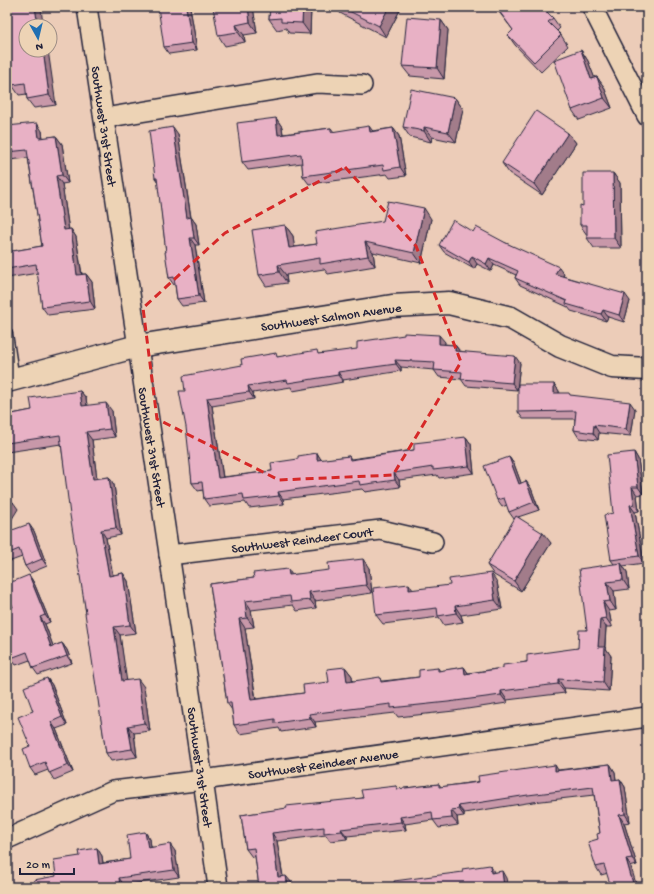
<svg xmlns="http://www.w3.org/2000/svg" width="654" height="894" font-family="'Gochi Hand',sans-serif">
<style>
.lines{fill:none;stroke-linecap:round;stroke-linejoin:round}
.service-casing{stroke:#22223b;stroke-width:13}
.minor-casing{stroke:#22223b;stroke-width:22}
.tertiary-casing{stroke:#22223b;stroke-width:25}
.service{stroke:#edd3b5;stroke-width:10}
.minor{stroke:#edd3b5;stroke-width:19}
.tertiary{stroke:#edd3b5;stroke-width:22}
.wall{fill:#c898a9;stroke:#22223b}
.shaded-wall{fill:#a27c8a;stroke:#22223b}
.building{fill:#e8b1c5;stroke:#22223b}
.marked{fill:none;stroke:#d62828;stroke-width:3;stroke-dasharray:8 5;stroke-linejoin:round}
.labels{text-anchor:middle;stroke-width:3;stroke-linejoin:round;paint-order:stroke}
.street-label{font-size:13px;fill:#22223b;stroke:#edd3b5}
</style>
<rect width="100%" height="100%" fill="#ecccb8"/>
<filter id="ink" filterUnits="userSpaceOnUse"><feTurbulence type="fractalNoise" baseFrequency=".025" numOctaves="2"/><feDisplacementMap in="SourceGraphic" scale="8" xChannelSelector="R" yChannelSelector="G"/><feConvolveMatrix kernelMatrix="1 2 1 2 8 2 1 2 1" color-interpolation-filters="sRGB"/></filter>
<g filter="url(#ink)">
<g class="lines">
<defs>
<polyline id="service" points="7,334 14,380"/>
<g id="minor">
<polyline points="87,7 203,780 218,887"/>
<polyline points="592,7 647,116"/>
<polyline points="104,118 317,83 362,85"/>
<polyline points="169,555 381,530 433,542"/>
<polyline points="7,839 113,791 203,780 647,717"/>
</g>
<polyline id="tertiary" points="7,381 138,346 392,306 449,303 511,318 560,346 612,367 647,369"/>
</defs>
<!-- service casing -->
<use href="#service" class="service-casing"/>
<!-- minor casing -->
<use href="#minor" class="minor-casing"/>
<!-- tertiary casing -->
<use href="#tertiary" class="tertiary-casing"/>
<!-- service -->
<use href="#service" class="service"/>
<!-- minor -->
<use href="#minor" class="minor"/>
<!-- tertiary -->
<use href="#tertiary" class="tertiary"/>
</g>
<!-- wall -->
<g class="wall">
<polygon points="190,7 197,50 169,54 164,47"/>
<polygon points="253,7 257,33 244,35 245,42 225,46 218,35"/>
<polygon points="270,7 328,7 327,9 311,8 310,34 289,33 286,28 277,30 269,19"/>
<polygon points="336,7 398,7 400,10 386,37 340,13"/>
<polygon points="495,7 544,7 545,8 544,9 553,18 560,28 557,31 561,35 568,46 541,72 515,45 508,35 513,30"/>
<polygon points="441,20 448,30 444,79 410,76 402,66"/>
<polygon points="26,26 56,105 34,108 27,99 27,94 19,95 12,85"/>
<polygon points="581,50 588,61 594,77 597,77 604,87 612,108 579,120 572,110"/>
<polygon points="455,98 463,109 456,142 432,137 431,142 410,137 403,127"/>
<polygon points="276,118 282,127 283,134 331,128 334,132 372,131 393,128 399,136 406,176 390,178 387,174 309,184 303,176 302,163 248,170 242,162"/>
<polygon points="7,126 42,131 43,138 56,136 62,144 68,183 62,184 69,230 71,229 76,237 82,274 86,274 92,282 95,309 48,315 42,307 38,273 7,278 7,252 42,246 28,158 9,160 7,157"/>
<polygon points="568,133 576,143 542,195 509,173 502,163"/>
<polygon points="178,134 191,217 196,224 199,245 195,245 204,303 182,306 177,299 175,285 174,285 169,278 158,182 155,178"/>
<polygon points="613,173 620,183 621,248 594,248 587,238 587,235 580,225 583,206"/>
<polygon points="431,219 421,263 373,252 375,266 328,274 324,269 286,275 287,283 266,286 259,275 285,225 293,236 294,247 317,244"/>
<polygon points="473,232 506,243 564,274 563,276 630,301 624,322 608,317 606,321 571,311 568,307 520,285 515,278 516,275 494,265 491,271 477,264 474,269 444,252 439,245"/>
<polygon points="445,342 444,344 455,345 460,351 520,363 517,390 466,386 461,379 439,377 434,370 401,367 401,371 343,380 343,382 293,391 291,387 253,393 254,399 212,406 223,477 272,471 298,459 317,453 321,460 349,456 351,459 414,450 466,437 471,444 474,473 439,478 437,475 399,480 400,487 365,492 362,489 283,499 284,504 249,508 245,502 209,506 204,499 203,490 198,491 192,483 185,391 242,365 278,357 320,354"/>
<polygon points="554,384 559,391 559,393 635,409 631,436 599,433 598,440 579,438 574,430 575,419 523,419 518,412"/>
<polygon points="80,391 86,398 87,405 112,411 115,437 92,440 97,479 109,477 114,485 121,535 106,538 113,575 123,573 128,581 136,633 120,635 126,681 144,687 150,731 134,733 137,757 111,761 106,753 86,613 61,444 7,452 7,415 32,410"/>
<polygon points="634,452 638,459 643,494 637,495 639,511 635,512 644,563 623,566 627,572 629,589 614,591 616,610 609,611 612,627 606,627 605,647 611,656 609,691 564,688 565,693 507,700 507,703 454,711 398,717 395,713 315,722 316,727 281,732 279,728 240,734 234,725 232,710 227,703 210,584 254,578 369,568 372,593 315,601 316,608 297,611 293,605 251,610 254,627 245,628 256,699 304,693 329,682 345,667 352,676 352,681 383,681 419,677 438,668 440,671 464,667 468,673 503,668 578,648 587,630 614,564 611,560 613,513"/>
<polygon points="509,457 514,464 521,483 531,488 539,510 518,517 551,543 521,591 494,575 487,565 515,519 514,519 509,512 507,505 502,507 497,500"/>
<polygon points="34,531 47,566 30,573 25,566 22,557 11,561 7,556 7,532"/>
<polygon points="29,575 34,583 50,622 45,624 53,646 62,643 67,650 72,663 38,675 33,668 30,660 16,665 11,658 13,607"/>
<polygon points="497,582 502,609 461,615 463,622 444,625 439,617 383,624 376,615 412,590"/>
<polygon points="47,678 52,685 67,725 56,729 73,772 54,780 48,770 35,775 30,768 30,746 33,711"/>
<polygon points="610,764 615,772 616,780 620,779 625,787 630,822 624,823 637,865 601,875 596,867 598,839 600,833 594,795 533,802 464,813 464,816 457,817 458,825 439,828 433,820 405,824 406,830 347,836 347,839 330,841 326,835 277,841 283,876 292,883 292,887 259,887 255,856 252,857 246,849 241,815 363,798 396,786 398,789 439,784 441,787 558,770"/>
<polygon points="145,832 150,839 151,847 175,851 179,877 124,885 124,887 35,887 56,876 80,856 97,848 102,856 103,863 130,859"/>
</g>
<!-- shaded-wall -->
<g class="shaded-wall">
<polygon points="35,7 41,7 43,26 40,26 37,20"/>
<polygon points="186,7 190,7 197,50 192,43"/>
<polygon points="248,7 253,7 257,33 250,22"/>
<polygon points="303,7 310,7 311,8 310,34 302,23"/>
<polygon points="389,7 398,7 400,10 386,37 379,26"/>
<polygon points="441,20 448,30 444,79 437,68"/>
<polygon points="236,25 244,35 245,42 238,32"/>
<polygon points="43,50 48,50 56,105 49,95"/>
<polygon points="581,50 588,61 599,89 591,79"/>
<polygon points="597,77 604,87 612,108 604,98"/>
<polygon points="455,98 463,109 456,142 448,132"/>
<polygon points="276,118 282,127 284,143 278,135"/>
<polygon points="37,123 42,131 44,146 39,138"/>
<polygon points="369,126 375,134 370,132"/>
<polygon points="173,127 178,134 192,225 187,218"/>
<polygon points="424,127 432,137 431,142 424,131"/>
<polygon points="393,128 399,136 406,176 400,167"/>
<polygon points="568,133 576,143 542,195 534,184"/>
<polygon points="56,136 62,144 68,183 62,175"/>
<polygon points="613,173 620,183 621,248 614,238"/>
<polygon points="56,176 62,184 70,238 64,230"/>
<polygon points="424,208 431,219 421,263 414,253"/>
<polygon points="191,217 196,224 199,245 194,238"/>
<polygon points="285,225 293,236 296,258 289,248"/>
<polygon points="71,229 76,237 83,283 77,275"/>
<polygon points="190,238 195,245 204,303 199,296"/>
<polygon points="365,242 373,252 375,266 368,256"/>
<polygon points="472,256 477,264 474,269 469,262"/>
<polygon points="489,258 494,265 491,271 486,264"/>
<polygon points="278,265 286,275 287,283 279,272"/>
<polygon points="559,267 564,274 560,281 555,274"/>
<polygon points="86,274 92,282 95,309 90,301"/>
<polygon points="625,294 630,301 624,322 619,315"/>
<polygon points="603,310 608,317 606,321 601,314"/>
<polygon points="439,335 445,342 444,351 439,344"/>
<polygon points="455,345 460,352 455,351"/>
<polygon points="515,356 520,363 517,390 512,383"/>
<polygon points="395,360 401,367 401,371 396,364"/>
<polygon points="338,372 343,380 343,382 338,375"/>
<polygon points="554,384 559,391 559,400 554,393"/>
<polygon points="248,386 253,393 254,399 249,392"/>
<polygon points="80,391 86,398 88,414 82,406"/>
<polygon points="207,398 212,406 224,485 218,478"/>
<polygon points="630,402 635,409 631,436 626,429"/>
<polygon points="106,403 112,411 115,437 110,429"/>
<polygon points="594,425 599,433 598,440 593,433"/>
<polygon points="86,432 92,440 98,487 93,479"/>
<polygon points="466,437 471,444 474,473 469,466"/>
<polygon points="634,452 638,459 643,494 638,487"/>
<polygon points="317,453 322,461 317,460"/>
<polygon points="509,457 514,464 524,491 519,484"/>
<polygon points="394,473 399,480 400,487 395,480"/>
<polygon points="109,477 114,485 121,535 116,528"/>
<polygon points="526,481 531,488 539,510 534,502"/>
<polygon points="632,487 637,495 639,511 634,504"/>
<polygon points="278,492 283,499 284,504 279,496"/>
<polygon points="13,502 18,509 7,527 7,512"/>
<polygon points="630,505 635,512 644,563 639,556"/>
<polygon points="29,524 34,531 47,566 42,559"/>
<polygon points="101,530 106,538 114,584 109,576"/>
<polygon points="543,533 551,543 521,591 514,581"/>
<polygon points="363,559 369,568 372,593 366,585"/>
<polygon points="621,563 627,572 629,589 623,580"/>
<polygon points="288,569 294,578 289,575"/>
<polygon points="123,573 128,581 136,633 130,625"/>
<polygon points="491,573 497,582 502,609 495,600"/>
<polygon points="29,575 34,583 50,622 45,615"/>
<polygon points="607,582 614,591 616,610 610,601"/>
<polygon points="409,584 415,593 409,590"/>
<polygon points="309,592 315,601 316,608 310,600"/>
<polygon points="245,601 251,610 254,627 247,618"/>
<polygon points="603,602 609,611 612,627 606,618"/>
<polygon points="455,606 461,615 463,622 456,613"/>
<polygon points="40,617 45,624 56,654 51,647"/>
<polygon points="239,619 245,628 257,708 251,700"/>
<polygon points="600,619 606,627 604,656 598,647"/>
<polygon points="114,627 120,635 128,689 122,681"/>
<polygon points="62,643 67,650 72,663 67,656"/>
<polygon points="605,647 611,656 609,691 603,682"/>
<polygon points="345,667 352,676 353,690 347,682"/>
<polygon points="464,667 470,676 465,674"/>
<polygon points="47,678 52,685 67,725 62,717"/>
<polygon points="138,679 144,687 150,731 144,723"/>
<polygon points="558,679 564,688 565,693 558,684"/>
<polygon points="501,691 507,700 507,703 501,695"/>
<polygon points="309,714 315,722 316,727 310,718"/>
<polygon points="51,722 56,729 73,772 68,765"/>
<polygon points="128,726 134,733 137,757 132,749"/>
<polygon points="610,764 615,772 617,788 612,780"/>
<polygon points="555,765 560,773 555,771"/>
<polygon points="620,779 625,787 630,822 625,814"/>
<polygon points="458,806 464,813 464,816 459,809"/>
<polygon points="451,810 457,817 458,825 452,818"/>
<polygon points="619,815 624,823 637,865 632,858"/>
<polygon points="400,817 405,824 406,830 401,822"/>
<polygon points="341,829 347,836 347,839 342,831"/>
<polygon points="145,832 150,839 152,855 148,848"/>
<polygon points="272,833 277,841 284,884 278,877"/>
<polygon points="170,844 175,851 179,877 174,870"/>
<polygon points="97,848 102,856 104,871 99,864"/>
<polygon points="626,859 631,867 637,887 634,887"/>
<polygon points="490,865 494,872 491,873"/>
<polygon points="502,871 506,878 508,887 504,887"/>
<polygon points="286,876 292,883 292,887 288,887"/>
<polygon points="119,878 124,885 124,887 121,887 120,886"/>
</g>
<!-- building -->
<g class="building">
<polygon points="7,7 35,7 37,20 39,20 40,26 26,26 26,50 43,50 49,95 27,99 25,83 12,85 7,56"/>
<polygon points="158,7 186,7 192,43 164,47"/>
<polygon points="213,7 248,7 250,22 236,25 238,32 218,35"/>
<polygon points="270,7 303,7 302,23 281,22 281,18 269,19"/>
<polygon points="341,7 389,7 379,26"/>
<polygon points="496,7 542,7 553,18 548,22 561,35 534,62 508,35 513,30"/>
<polygon points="407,17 441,20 437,68 402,66"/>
<polygon points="581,50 591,79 597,77 604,98 572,110 554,60"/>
<polygon points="411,89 455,98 448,132 424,127 424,131 403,127"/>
<polygon points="536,111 568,133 534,184 502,163"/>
<polygon points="276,118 278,135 331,128 331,132 369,126 370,132 393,128 400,167 384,170 383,165 303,176 301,154 242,162 237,123"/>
<polygon points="37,123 39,138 56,136 62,175 56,176 64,230 71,229 77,275 86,274 90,301 42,307 36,264 7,269 7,252 42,246 27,150 7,152 7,126"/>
<polygon points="173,127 187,218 191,217 194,238 190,238 199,296 177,299 174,277 169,278 165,252 166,252 157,178 155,178 149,131"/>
<polygon points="583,173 613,173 614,238 587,238 587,225 580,225 580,205 583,206"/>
<polygon points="388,201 424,208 414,253 365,242 368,256 320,264 320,258 278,265 279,272 259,275 252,230 285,225 289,248 317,244 315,232 383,221"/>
<polygon points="453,220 473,232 476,227 506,243 559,267 555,274 625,294 619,315 603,310 601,314 566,304 567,301 515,278 518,271 489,258 486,264 472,256 469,262 439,245"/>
<polygon points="404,333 439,335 439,344 455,345 455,351 515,356 512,383 461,379 462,372 434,370 435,362 395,360 396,364 338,372 338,375 288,383 287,380 248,386 249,392 207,398 218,478 272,471 271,463 298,459 298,456 317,453 317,460 349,456 350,460 414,450 414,443 466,437 469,466 433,470 433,467 394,473 395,480 360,485 359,481 278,492 279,496 244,500 243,494 204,499 202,482 192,483 186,427 179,391 185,391 183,376 242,365 241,359 276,353 277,357 317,350 318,354 357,349 357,342 404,335"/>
<polygon points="518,384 554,384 554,393 569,393 570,395 630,402 626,429 594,425 593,433 574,430 576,411 518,412"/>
<polygon points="80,391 82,406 106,403 110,429 86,432 93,479 109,477 116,528 101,530 109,576 123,573 130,625 114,627 122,681 138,679 144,723 128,726 132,749 106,753 85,613 86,613 70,515 60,435 7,443 7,415 32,410 30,398"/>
<polygon points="634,452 638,487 632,487 634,504 630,505 639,556 611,560 604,515 613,513 607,455"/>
<polygon points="509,457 519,484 526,481 534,502 509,512 504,498 497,500 484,466"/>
<polygon points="7,499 13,502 7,512"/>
<polygon points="516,516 543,533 514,581 487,565"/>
<polygon points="29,524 42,559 25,566 19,549 7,554 7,532"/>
<polygon points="363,559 366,585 309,592 310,600 291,602 290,596 245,601 247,618 239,619 251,700 304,693 303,685 329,682 327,669 345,667 347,682 380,677 381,682 419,677 419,670 438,668 438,671 464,667 465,674 503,668 503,665 527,662 527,655 578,648 579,630 587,630 579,569 621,563 623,580 607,582 610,601 603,602 606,618 600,619 598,647 605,647 603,682 558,679 558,684 501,691 501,695 448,702 391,708 391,704 309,714 310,718 275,723 275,719 234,725 231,703 227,703 210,584 254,578 253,573 288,569 289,575 329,570 328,563"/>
<polygon points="491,573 495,600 455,606 456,613 438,616 437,608 376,615 373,588 409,584 409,590 450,585 449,579"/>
<polygon points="29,575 45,615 40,617 51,647 62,643 67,656 33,668 27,652 11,658 7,647 7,640 10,639 7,630 7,610 13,607 7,592 7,584"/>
<polygon points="47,678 62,717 51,722 68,765 49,773 45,762 30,768 23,749 30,746 18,717 33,711 24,687"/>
<polygon points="610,764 612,780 620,779 625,814 619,815 632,858 626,859 634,887 611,887 604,865 596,867 588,842 598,839 597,834 600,833 593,787 528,795 458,806 459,809 451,810 452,818 433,820 432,812 400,817 401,822 341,829 342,831 324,833 324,827 272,833 278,877 286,876 288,887 259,887 254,848 246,849 241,815 287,808 286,806 363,798 361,790 396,786 397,789 439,784 439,787 479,782 478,776 555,765 555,771"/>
<polygon points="145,832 148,848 170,844 174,870 119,878 120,886 115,887 35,887 34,880 56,876 54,860 80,856 79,851 97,848 99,864 130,859 127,835"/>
<polygon points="490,865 491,873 502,871 504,887 395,887 394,881 463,872 462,869"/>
</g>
</g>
<!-- marked area -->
<path class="marked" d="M345,167L416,246L461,362L393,475L279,480L157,419L143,308L225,233Z"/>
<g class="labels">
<!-- street labels -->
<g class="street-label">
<text transform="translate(105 126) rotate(82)" y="5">Southwest 31st Street</text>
<text transform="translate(331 316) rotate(-8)" y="5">Southwest Salmon Avenue</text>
<text transform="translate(153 447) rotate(81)" y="5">Southwest 31st Street</text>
<text transform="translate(302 539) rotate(-7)" y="5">Southwest Reindeer Court</text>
<text transform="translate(323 763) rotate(-8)" y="5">Southwest Reindeer Avenue</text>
<text transform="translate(201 767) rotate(82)" y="5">Southwest 31st Street</text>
</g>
</g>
<!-- margin -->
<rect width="654" height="894" fill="none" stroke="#edd3b5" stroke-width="24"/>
<rect x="12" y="12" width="630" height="870" fill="none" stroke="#22223b" stroke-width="1.5" filter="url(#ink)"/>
<!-- north arrow -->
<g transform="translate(38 38) rotate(172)"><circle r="19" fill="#edd3b5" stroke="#9c8c84"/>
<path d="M0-3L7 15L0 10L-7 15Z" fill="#1f6fb2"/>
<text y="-6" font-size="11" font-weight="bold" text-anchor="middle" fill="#22223b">N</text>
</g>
<!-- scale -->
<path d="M20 868v6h54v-6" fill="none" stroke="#22223b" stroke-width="2"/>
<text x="26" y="868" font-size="12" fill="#22223b" stroke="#edd3b5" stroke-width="3" paint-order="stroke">20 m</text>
</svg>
